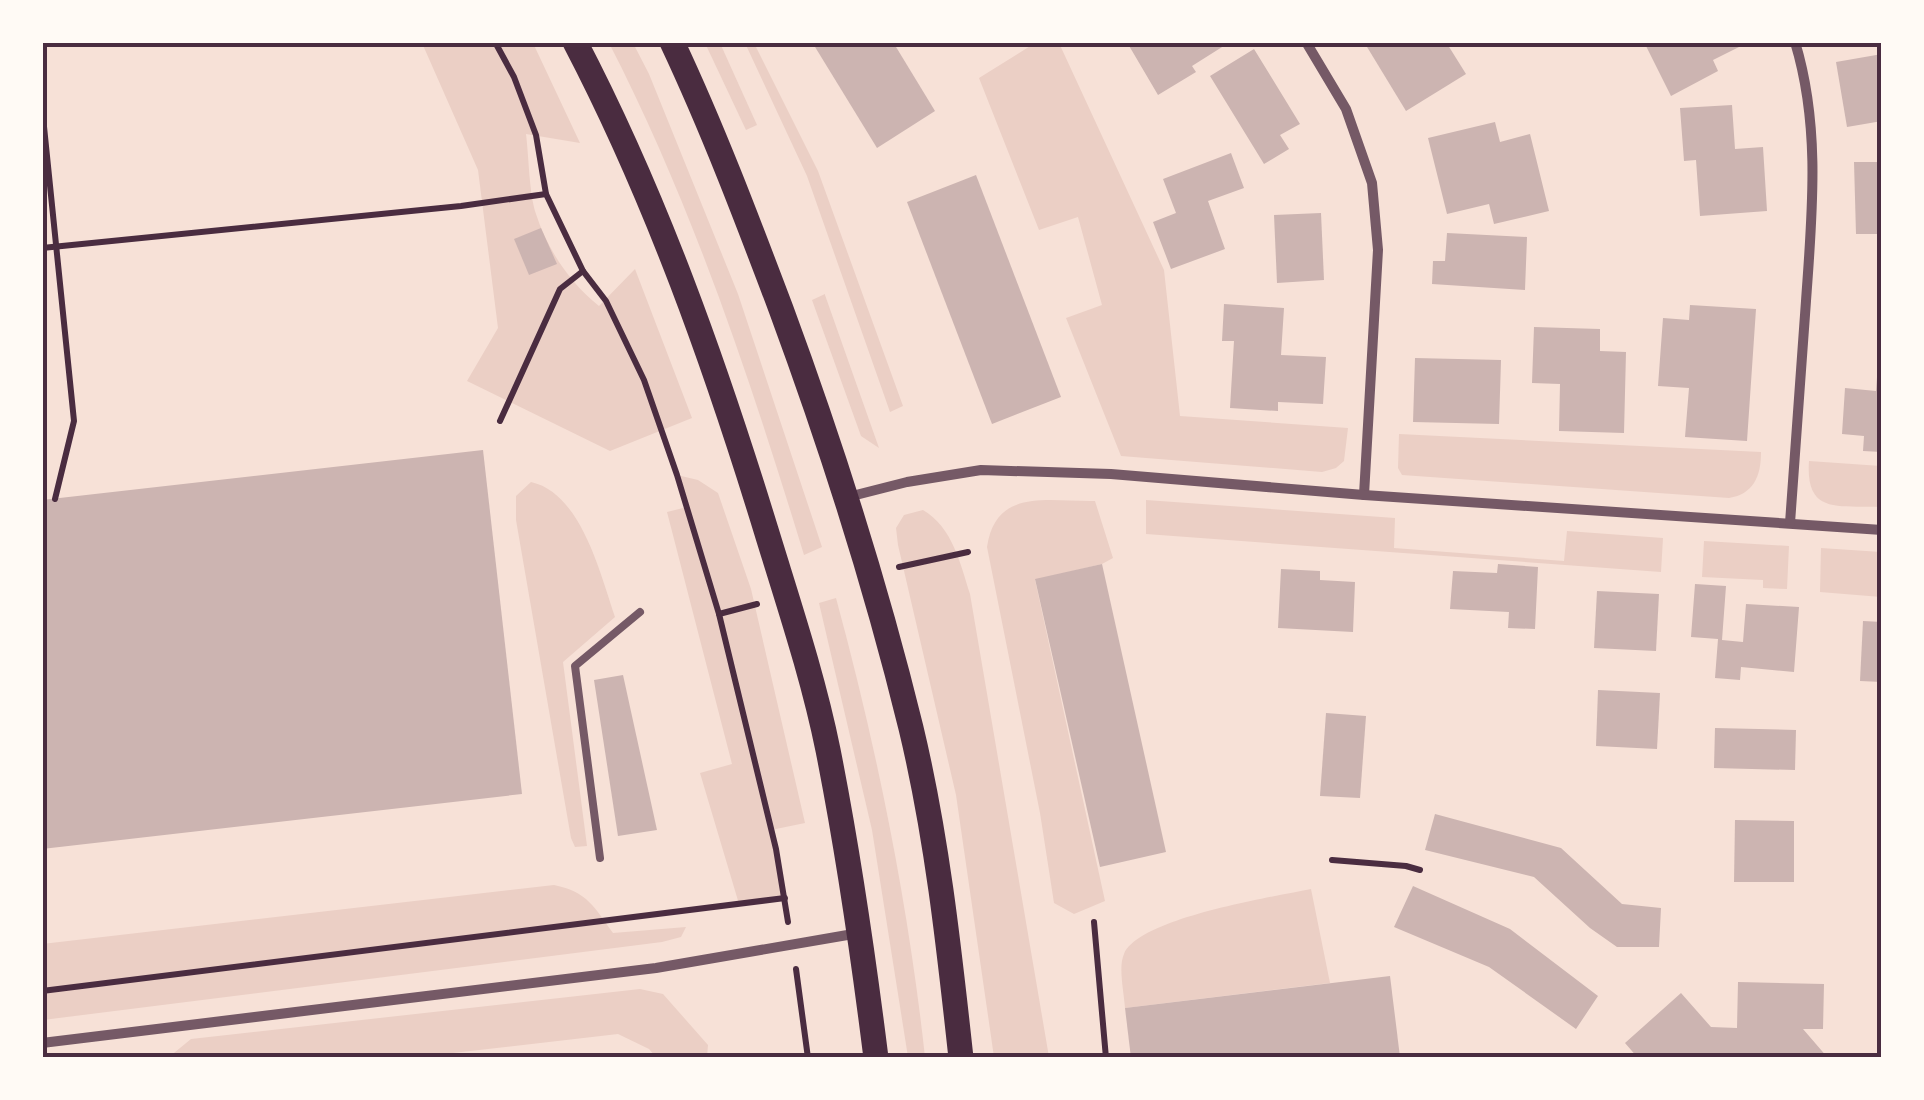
<svg xmlns="http://www.w3.org/2000/svg" width="1924" height="1100" font-family="'Playfair Display',serif">
<style>
.green{fill:#ebcfc5}
.building{fill:#ccb4b1}
.lines{fill:none;stroke-linecap:round;stroke-linejoin:round}
.path{stroke:#4a2c40;stroke-width:6}
.service{stroke:#755966;stroke-width:8}
.minor{stroke:#755966;stroke-width:10}
.primary{stroke:#4a2c40;stroke-width:25}
.neatline{fill:none;stroke:#4a2c40;stroke-width:4}
</style>
<rect width="100%" height="100%" fill="#f7e1d7"/>
<!-- green -->
<g class="green">
<path d="M422,43H533L580,143L526,134C529,158 529,193 536,214C547,249 570,283 599,306L635,269L692,418L610,451L467,381L498,328L478,170Z"/>
<path d="M609,43H633L649,74L738,294L822,547L804,555C751,381 692,204 609,43Z"/>
<polygon points="705,43 720,43 757,125 746,130"/>
<polygon points="745,43 754,43 818,171 903,406 890,412 807,176"/>
<polygon points="1035,43 1059,43 1164,270 1180,416 1348,428 1344,461 1336,468 1322,472 1121,456 1066,318 1102,305 1078,217 1039,230 979,78"/>
<polygon points="825,294 825,295 879,448 861,436 812,300"/>
<path d="M1399,434L1761,452C1761,477 1753,494 1729,498L1402,475L1398,468Z"/>
<path d="M1809,461L1881,466V507C1840,505 1805,516 1809,461Z"/>
<polygon points="677,475 698,480 718,493 751,589 805,823 771,830 785,898 739,904 700,773 732,764 667,512 687,507"/>
<path d="M531,482C581,493 600,573 615,617L563,662L587,846L575,847L571,838L516,520V496Z"/>
<polygon points="1146,500 1395,518 1394,548 1564,561 1567,531 1663,538 1661,572 1146,534"/>
<path d="M1095,501L1113,558L1102,564L1035,580L1105,901L1074,914L1054,903L1040,813L987,547C996,487 1048,502 1095,501Z"/>
<path d="M923,510C953,528 960,563 970,594L1049,1057H994L956,795L898,545L896,528L904,515Z"/>
<polygon points="1704,541 1789,546 1787,589 1763,588 1763,580 1702,577"/>
<polygon points="1821,548 1881,552 1881,597 1820,592"/>
<path d="M836,598C877,749 908,902 925,1057H908L872,830L819,603Z"/>
<path d="M554,885C588,892 594,907 613,933L686,927L681,937L662,942L43,1020L42,944Z"/>
<path d="M1311,889L1330,983L1125,1008C1124,992 1118,967 1124,954C1139,918 1272,897 1311,889Z"/>
<polygon points="640,989 663,994 708,1045 707,1057 656,1057 649,1049 618,1034 409,1058 169,1057 191,1039"/>
</g>
<!-- building -->
<g class="building">
<polygon points="812,42 893,42 935,111 877,148"/>
<polygon points="1131,42 1230,42 1192,66 1196,72 1158,95 1128,44"/>
<polygon points="1364,42 1446,42 1466,74 1406,111"/>
<polygon points="1644,42 1646,42 1747,43 1713,60 1718,71 1671,96"/>
<polygon points="1254,49 1300,124 1280,135 1289,149 1264,164 1210,76"/>
<polygon points="1882,54 1882,121 1847,127 1836,62"/>
<polygon points="1732,105 1735,149 1763,147 1767,211 1700,216 1696,160 1684,161 1680,108"/>
<polygon points="1495,122 1500,142 1530,134 1549,211 1494,224 1489,204 1447,214 1428,138"/>
<polygon points="1231,153 1244,188 1208,201 1225,249 1171,269 1153,222 1176,213 1163,179"/>
<polygon points="1854,162 1882,162 1882,234 1856,234"/>
<polygon points="976,175 1061,397 992,424 907,202"/>
<polygon points="1321,213 1324,280 1277,283 1274,215"/>
<polygon points="541,228 557,264 529,275 514,239"/>
<polygon points="1447,233 1527,237 1525,290 1432,284 1433,261 1445,261"/>
<polygon points="1224,304 1284,308 1281,355 1326,357 1323,404 1278,402 1278,411 1230,408 1234,341 1222,341"/>
<polygon points="1690,305 1756,309 1747,441 1685,437 1689,388 1658,386 1663,318 1689,320"/>
<polygon points="1534,327 1600,329 1600,351 1626,352 1624,433 1559,431 1560,384 1532,383"/>
<polygon points="1415,358 1501,360 1499,424 1413,422"/>
<polygon points="1877,377 1882,377 1882,452 1863,451 1864,436 1842,434 1845,388 1876,391"/>
<polygon points="483,450 522,794 42,849 42,500"/>
<polygon points="1102,564 1166,852 1100,867 1035,579"/>
<polygon points="1498,564 1538,567 1535,629 1508,628 1509,612 1450,609 1453,571 1497,573"/>
<polygon points="1281,569 1320,571 1320,580 1355,582 1353,632 1278,628"/>
<polygon points="1695,584 1726,586 1722,640 1743,642 1746,604 1799,607 1794,672 1741,667 1740,680 1715,678 1718,639 1691,637"/>
<polygon points="1597,591 1659,594 1656,651 1594,648"/>
<polygon points="1863,621 1882,622 1882,682 1860,681"/>
<polygon points="623,675 657,830 618,836 594,680"/>
<polygon points="1598,690 1660,693 1657,749 1596,746"/>
<polygon points="1326,713 1366,716 1360,798 1320,796"/>
<polygon points="1715,728 1796,730 1795,770 1714,768"/>
<polygon points="1435,814 1561,848 1622,904 1661,908 1659,947 1617,947 1590,928 1534,877 1425,850"/>
<polygon points="1735,820 1794,821 1794,882 1734,882"/>
<polygon points="1413,886 1510,929 1598,996 1576,1029 1489,967 1394,927"/>
<polygon points="1390,976 1400,1057 1131,1058 1125,1008"/>
<polygon points="1738,982 1824,984 1823,1029 1803,1029 1828,1058 1638,1058 1625,1043 1681,993 1711,1027 1737,1028"/>
</g>
<g class="lines">
<!-- path -->
<g class="path">
<polyline points="495,42 514,77 536,135 546,194 583,271 606,301 644,380 677,475 719,614 776,849 788,922"/>
<polyline points="42,107 74,421 55,499"/>
<polyline points="42,248 461,206 546,194"/>
<polyline points="500,421 560,289 583,271"/>
<polyline points="899,567 968,552"/>
<polyline points="719,614 757,604"/>
<polyline points="1332,860 1406,866 1420,870"/>
<polyline points="1094,922 1106,1058"/>
<polyline points="796,969 808,1058"/>
<polyline points="42,991 785,898"/>
</g>
<!-- service -->
<polyline class="service" points="600,858 575,666 640,612"/>
<!-- minor -->
<g class="minor">
<polyline points="1306,42 1346,109 1372,183 1378,250 1364,495"/>
<polyline points="848,497 907,482 981,470 1111,474 1364,495 1882,530"/>
<path d="M1790,523C1796,449 1801,375 1806,301C1812,215 1821,127 1795,42"/>
<polyline points="42,1043 656,968 859,933"/>
</g>
<!-- primary -->
<g class="primary">
<path d="M575,42C656,197 715,364 766,530C788,602 813,676 828,750C848,851 863,954 876,1058"/>
<path d="M672,42C713,129 747,219 781,309C832,447 876,585 911,728C937,836 949,948 961,1058"/>
</g>
</g>
<!-- border -->
<rect width="1924" height="1100" fill="none" stroke="#fffaf5" stroke-width="90"/>
<rect x="45" y="45" width="1834" height="1010" class="neatline"/>
</svg>
